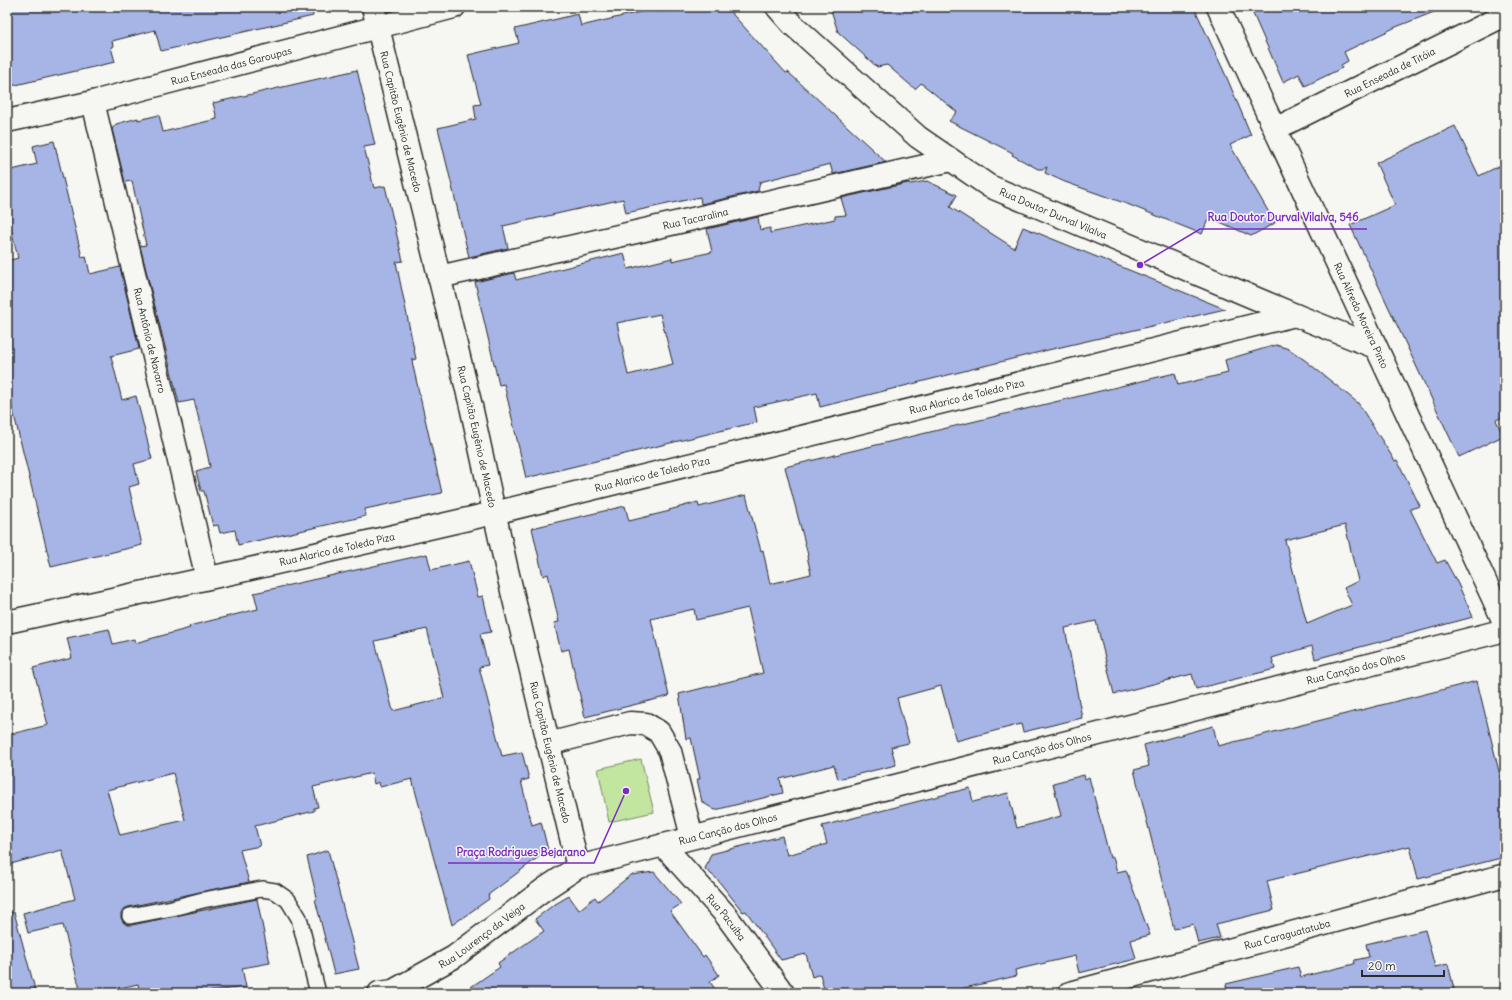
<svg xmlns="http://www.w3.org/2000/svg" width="1512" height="1000" font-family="Delius,sans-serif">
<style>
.green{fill:#c2e59f;stroke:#768865}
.building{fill:#a6b5e5;stroke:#2b2b2b;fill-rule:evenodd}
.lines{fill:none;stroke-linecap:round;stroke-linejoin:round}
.service-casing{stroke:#2b2b2b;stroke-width:18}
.minor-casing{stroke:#2b2b2b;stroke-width:25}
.service{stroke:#f6f6f2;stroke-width:15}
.minor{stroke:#f6f6f2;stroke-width:22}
.labels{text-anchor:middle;stroke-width:3;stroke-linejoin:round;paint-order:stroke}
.street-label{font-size:10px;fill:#2b2b2b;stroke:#f6f6f2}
.leader{fill:none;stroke:#7b2cbf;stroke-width:1.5}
.callout-dot{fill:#7b2cbf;stroke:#f6f6f2;stroke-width:1.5}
.callout-label{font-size:11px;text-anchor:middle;font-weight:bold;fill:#7b2cbf;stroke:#f6f6f2;stroke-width:3;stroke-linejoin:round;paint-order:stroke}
</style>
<rect width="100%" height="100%" fill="#f6f6f2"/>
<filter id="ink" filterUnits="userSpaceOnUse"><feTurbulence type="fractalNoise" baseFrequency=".025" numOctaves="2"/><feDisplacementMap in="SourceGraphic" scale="8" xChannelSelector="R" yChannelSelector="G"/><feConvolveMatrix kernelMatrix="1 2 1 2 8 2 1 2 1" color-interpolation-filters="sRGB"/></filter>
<g filter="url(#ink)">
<!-- green -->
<polygon class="green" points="641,759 654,812 609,822 598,769"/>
<!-- building -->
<g class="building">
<polygon points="7,7 312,7 313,16 161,51 155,30 112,41 113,46 111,47 115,62 7,87"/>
<polygon points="661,7 662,12 681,7 726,7 786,73 788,72 886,162 833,174 830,164 760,182 758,191 701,204 700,197 626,213 623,199 503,226 508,248 469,257 438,128 476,119 474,105 481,104 468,55 519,43 515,29 578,14 581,26"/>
<polygon points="830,7 1194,7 1227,78 1251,135 1230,145 1275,223 1251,236 1209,217 1202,234 1127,204 1065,182 1045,173 1047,167 1043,169 1038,169 1012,155 1013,153 949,121 957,112 921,83 915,89 887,65 877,67 838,32"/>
<polygon points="1250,7 1444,7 1444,8 1396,27 1344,52 1348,61 1341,65 1342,68 1305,86 1299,74 1283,82"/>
<polygon points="357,70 375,145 364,147 374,188 385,186 403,261 396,262 416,359 412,360 413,366 442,493 365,509 366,516 238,545 235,530 220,533 218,525 213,526 204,491 201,491 196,471 210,467 206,448 194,400 179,403 140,246 146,245 132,181 125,182 112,129 116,124 138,118 138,120 159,115 163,132 217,119 213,103"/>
<polygon points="1455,126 1479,176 1505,163 1505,416 1496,420 1503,436 1459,457 1350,225 1395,205 1376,163"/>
<polygon points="54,141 82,257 86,256 90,274 120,267 139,349 111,356 122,400 136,396 152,459 134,464 139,484 129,487 142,545 51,567 7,386 7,261 18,258 7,213 7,171 37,164 33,146"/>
<path d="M927,181L957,195L950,207L1014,248L1023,227L1225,309L1048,350L820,407L817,393L754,407L757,422L526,478L504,384L499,385L475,282L514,273L516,280L624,253L628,269L672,258V261L712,252L707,229L758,217L760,230L770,228V233L835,219V216L846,215L841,198L908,183L910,184ZM660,314L673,364L628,375L617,323Z"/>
<path d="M1276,345L1289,349L1306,361L1358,403L1395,461L1397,460L1420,506L1410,509L1437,563L1445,560L1458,584L1473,617L1315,659L1312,646L1272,658L1275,669L1196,689L1192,674L1114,694L1096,621L1065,628L1082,718L1023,732L1021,724L956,741L941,686L897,698L909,743L891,747L896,765L838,779L834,765L780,779L783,793L715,810L702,802L697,779H700L691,738L686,739L679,694L763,673L748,608L696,620L694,609L651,619L669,696L585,717L569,649L561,651L554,623L559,622L548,574L543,576L532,528L625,506L629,521L670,511L669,510L698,502L699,507L746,495L761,551L763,550L770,584L811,574L807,556L808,555L785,467L1175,373L1178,385L1228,373L1225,360ZM1345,525L1358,581L1344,588L1352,605L1307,624L1285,540Z"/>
<path d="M427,554L431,570L469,561L478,597L483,596L491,632L480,634L488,665L479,667L502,756L522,752L529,779L521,781L532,825L541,822L548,850L488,895L489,899L452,925L412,779L380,787L379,782L374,784L372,773L313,787L318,807L314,808V811L255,826L260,846L240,850L249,882L128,907L124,909L121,913V918L123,922L127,925H132L257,899L270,963L242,968L246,987L196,993H144L143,988L139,989L138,984L97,993H81L63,925L28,933L23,913L75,899L62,850L7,865V735L48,725L33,668L72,658L67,638L109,629L113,644L134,639L135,643L190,628L189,626L258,609L254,593ZM427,629L444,698L393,711L375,641ZM173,773L185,820L120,835L107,790Z"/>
<polygon points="1477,681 1505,796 1505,857 1418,879 1410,846 1267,881 1274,910 1216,924 1220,938 1198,943 1193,924 1174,929 1134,770 1149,766 1144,745 1213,726 1218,746"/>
<polygon points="1084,775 1085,779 1089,777 1110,858 1113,857 1117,872 1126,870 1150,935 1131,940 1136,959 1079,973 1075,956 1015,970 1016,976 960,989 961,993 825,993 820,974 812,977 806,954 781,960 746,911 743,912 717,879 705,869 711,854 782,836 787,855 827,844 822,826 970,788 973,802 1008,793 1017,828 1061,816 1053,783"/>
<polygon points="328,850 359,969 334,974 315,899 317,898 307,857"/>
<polygon points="654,872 681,904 670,911 703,957 705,955 719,975 710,982 718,993 462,993 500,967 498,963 544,931 535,919 552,906 569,896 579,910 595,897 598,901 631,875"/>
<polygon points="14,912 36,993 7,993 7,913"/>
<polygon points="1425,930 1435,967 1448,964 1455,993 1227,993 1226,984 1298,967 1301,977 1354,964 1355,960 1369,957 1366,944"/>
</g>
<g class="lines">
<defs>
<polyline id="service" points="130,916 172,908 203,900 262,889 275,891 288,900 299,918 318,993"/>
<g id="minor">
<path id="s1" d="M373,7L471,406L506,566L578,867"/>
<path id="s2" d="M777,7L792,24L918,137L989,186L1295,315L1375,347"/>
<path id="s3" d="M1218,7L1505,624"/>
<path id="s4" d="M93,102L207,578"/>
<path id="s5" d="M7,121L93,102L454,7"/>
<path id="s6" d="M1275,129L1505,15"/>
<path id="s7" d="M439,277L951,160"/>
<path id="s8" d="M7,622L241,571L494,513L1295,315"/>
<polyline points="548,744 630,723 646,724 659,732 670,751 692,837"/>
<path id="s9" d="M663,845L725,914L783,993"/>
<path id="s10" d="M379,993L393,991L454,957L543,890L578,867L1505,630"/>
<path id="s11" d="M1070,993L1505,875"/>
</g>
</defs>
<!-- service casing -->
<use href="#service" class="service-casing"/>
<!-- minor casing -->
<use href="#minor" class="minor-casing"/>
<!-- service -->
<use href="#service" class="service"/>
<!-- minor -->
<use href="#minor" class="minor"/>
</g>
</g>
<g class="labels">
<!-- street labels -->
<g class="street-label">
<text dy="4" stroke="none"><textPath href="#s5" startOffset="231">Rua Enseada das Garoupas</textPath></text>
<text dy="4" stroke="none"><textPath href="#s6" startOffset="128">Rua Enseada de Titóia</textPath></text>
<text dy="4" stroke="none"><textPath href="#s1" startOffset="118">Rua Capitão Eugênio de Macedo</textPath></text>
<text dy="4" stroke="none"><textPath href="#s2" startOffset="348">Rua Doutor Durval Vilalva</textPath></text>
<text dy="4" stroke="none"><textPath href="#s7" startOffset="263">Rua Tacaralina</textPath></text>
<text dy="4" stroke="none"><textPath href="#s3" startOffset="340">Rua Alfredo Moreira Pinto</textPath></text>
<text dy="4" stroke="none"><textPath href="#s4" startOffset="245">Rua Antônio de Navarro</textPath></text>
<text dy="4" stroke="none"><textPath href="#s8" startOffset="986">Rua Alarico de Toledo Piza</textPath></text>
<text dy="4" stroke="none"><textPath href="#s1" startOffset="442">Rua Capitão Eugênio de Macedo</textPath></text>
<text dy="4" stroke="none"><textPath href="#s8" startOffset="662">Rua Alarico de Toledo Piza</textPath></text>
<text dy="4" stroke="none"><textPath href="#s8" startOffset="338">Rua Alarico de Toledo Piza</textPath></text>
<text dy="4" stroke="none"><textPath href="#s10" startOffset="1040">Rua Canção dos Olhos</textPath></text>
<text dy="4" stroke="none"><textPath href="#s10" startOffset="716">Rua Canção dos Olhos</textPath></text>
<text dy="4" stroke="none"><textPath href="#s1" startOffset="766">Rua Capitão Eugênio de Macedo</textPath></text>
<text dy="4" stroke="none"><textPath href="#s10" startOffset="392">Rua Canção dos Olhos</textPath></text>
<text dy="4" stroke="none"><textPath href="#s9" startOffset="96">Rua Pacuíba</textPath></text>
<text dy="4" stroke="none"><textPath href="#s11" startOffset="225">Rua Caraguatatuba</textPath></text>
<text dy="4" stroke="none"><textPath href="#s10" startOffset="119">Rua Lourenço da Veiga</textPath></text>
</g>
</g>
<!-- callouts -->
<path class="leader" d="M1140 265L1200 229H1367M626 791L594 863H448"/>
<g class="callout-dot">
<circle cx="1140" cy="265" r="4"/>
<circle cx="626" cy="791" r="4"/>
</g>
<g class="callout-label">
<text x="1283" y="221">Rua Doutor Durval Vilalva, 546</text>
<text x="521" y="856">Praça Rodrigues Bejarano</text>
</g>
<!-- margin -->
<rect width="1512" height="1000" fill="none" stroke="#f6f6f2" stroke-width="24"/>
<rect x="12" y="12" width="1488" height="976" fill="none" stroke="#2b2b2b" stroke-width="1.5" filter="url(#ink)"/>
<!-- scale -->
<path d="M1362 970v6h82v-6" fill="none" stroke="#2b2b2b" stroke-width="2"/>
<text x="1368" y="970" font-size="12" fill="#2b2b2b" stroke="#f6f6f2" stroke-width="3" paint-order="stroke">20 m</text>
</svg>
